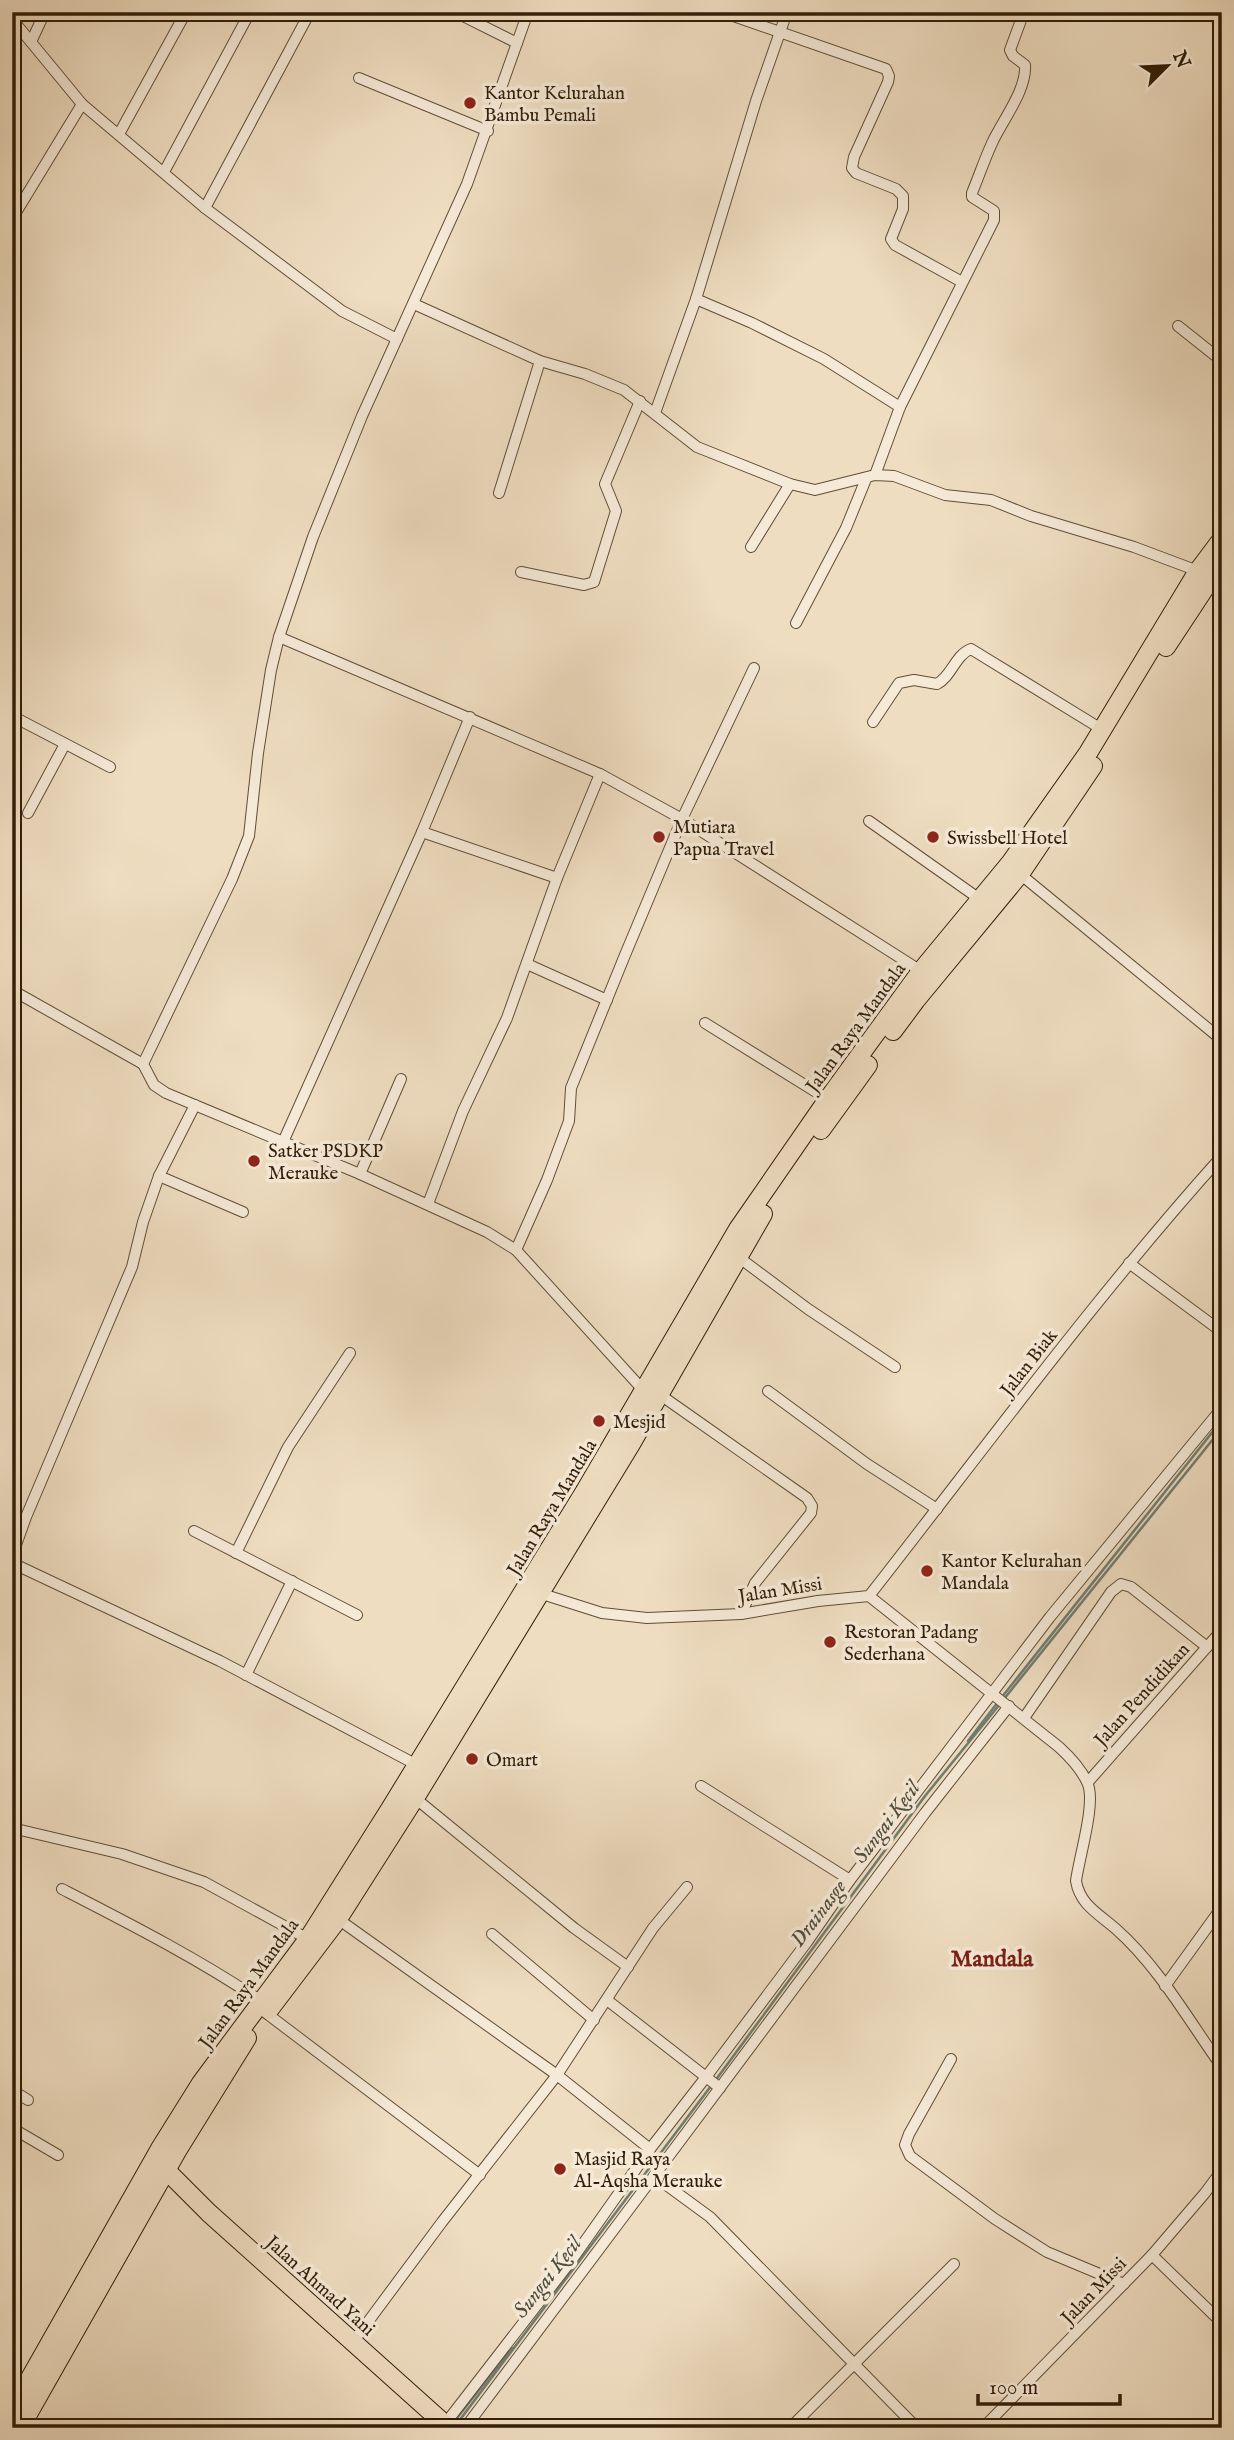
<svg xmlns="http://www.w3.org/2000/svg" width="1234" height="2440" font-family="'IM FELL English',serif">
<style>
.lines{fill:none;stroke-linecap:round;stroke-linejoin:round}
.stream{stroke:#707c71;stroke-width:2.5}
.street-casing{stroke:#614e36;stroke-width:12}
.highway-casing{stroke:#321e07;stroke-width:20}
.street{stroke:#f5e9d7;stroke-width:10}
.highway{stroke:#efddc1;stroke-width:18}
.poi-dot{fill:#8f2418;stroke:#f5e9d7;stroke-width:2.5}
.labels{text-anchor:middle;stroke-width:7;stroke-linejoin:round;paint-order:stroke}
.poi-label{font-size:19px;fill:#321e07;stroke:#f5e9d7;text-anchor:start}
.street-label{font-size:19px;fill:#321e07;stroke:#f5e9d7}
.water-label{font-size:21px;font-style:italic;fill:#514d3c;stroke:#f5e9d7}
.quarter-label{font-size:23px;font-weight:bold;fill:#7a1f14;stroke:#f5e9d7}
</style>
<rect width="100%" height="100%" fill="#efddc1"/>
<filter id="stains"><feTurbulence type="fractalNoise" baseFrequency=".00286" numOctaves="4"/><feColorMatrix values="0 0 0 0 .2 0 0 0 0 .09 0 0 0 0 .02 0 0 0 .5 -.17"/></filter>
<radialGradient id="worn" r=".72"><stop offset=".6" stop-color="#630" stop-opacity="0"/><stop offset="1" stop-color="#630" stop-opacity=".3"/></radialGradient>
<g class="lines">
<!-- stream -->
<g class="stream">
<polyline points="1002,1697 1222,1420"/>
<polyline points="1004,1699 1222,1428"/>
<polyline points="968,1741 998,1702"/>
<polyline points="715,2081 925,1796 1000,1704"/>
<polyline points="457,2418 512,2348"/>
<polyline points="456,2425 711,2086"/>
</g>
<defs>
<g id="street">
<polyline points="455,12 517,43"/>
<polyline points="528,12 467,184 362,416 313,537 279,637 271,670 258,753 249,836 232,879 143,1064 154,1085 166,1093 360,1174 487,1232 516,1250 644,1391"/>
<polyline points="722,12 886,69 889,76 888,82 854,157 852,168 856,173 896,189 903,196 903,209 891,239 895,245 962,282"/>
<polyline points="12,19 82,104 205,208 342,311 397,339"/>
<polyline points="31,42 45,12"/>
<polyline points="359,78 488,131"/>
<polyline points="119,134 186,12"/>
<polyline points="164,172 250,12"/>
<polyline points="205,208 310,12"/>
<polyline points="12,219 82,104"/>
<polyline points="696,299 752,323 824,359 900,407"/>
<polyline points="414,304 540,361 585,374 624,390 697,447 790,484 815,490 875,475 894,476 945,495 991,500 1031,516 1134,547 1198,571"/>
<polyline points="1178,326 1222,361"/>
<polyline points="655,413 696,299 756,101 787,12"/>
<path d="M875,475L900,407L994,220V211L972,197V193C979,176 985,158 993,141C1003,120 1027,89 1025,65L1013,56L1010,50L1024,12"/>
<polyline points="499,493 540,361"/>
<polyline points="751,547 790,484"/>
<polyline points="521,572 584,585 594,582 616,511 605,484 640,401"/>
<polyline points="796,623 846,528 866,479"/>
<polyline points="279,637 600,774 682,819 921,971"/>
<polyline points="12,716 110,767"/>
<path d="M873,722L899,683L914,680L937,684C952,676 955,655 971,649L1103,730"/>
<polyline points="28,813 65,744"/>
<polyline points="869,821 981,900"/>
<polyline points="422,832 557,878"/>
<polyline points="1020,874 1222,1040"/>
<polyline points="527,964 607,1000"/>
<polyline points="12,990 143,1064"/>
<polyline points="705,1023 829,1100"/>
<polyline points="283,1142 422,832 470,717"/>
<polyline points="360,1174 401,1079"/>
<polyline points="159,1176 243,1212"/>
<polyline points="428,1204 463,1111 507,1018 557,878 600,774"/>
<polyline points="516,1250 547,1180 569,1121 571,1088 625,955 682,819 754,668"/>
<polyline points="737,1256 808,1309 895,1367"/>
<polyline points="1129,1263 1222,1332"/>
<polyline points="768,1391 867,1464 937,1509"/>
<polyline points="659,1394 807,1498 812,1506 811,1513 755,1583 741,1614"/>
<polyline points="194,1531 357,1615"/>
<polyline points="236,1553 288,1447 350,1353"/>
<polyline points="12,1556 26,1517 132,1267 143,1222 159,1176 195,1105"/>
<polyline points="12,1563 220,1661 417,1765"/>
<path d="M539,1593L602,1613L647,1618L741,1614L818,1601L869,1596L1059,1747C1070,1757 1081,1769 1087,1782C1097,1801 1079,1857 1076,1881C1080,1905 1099,1914 1116,1929C1159,1967 1189,2021 1222,2067"/>
<path d="M869,1596C985,1448 1096,1296 1222,1156"/>
<polyline points="246,1675 292,1581"/>
<polyline points="1024,1718 1111,1592 1121,1584 1131,1587 1207,1647"/>
<polyline points="1088,1782 1222,1630"/>
<polyline points="701,1786 850,1880 1050,1617 1222,1408"/>
<polyline points="415,1798 574,1928 628,1967"/>
<polyline points="12,1828 122,1854 204,1882 308,1939"/>
<path d="M62,1889C130,1924 197,1958 261,2001"/>
<polyline points="338,1919 557,2075 650,2149 571,2261 445,2424"/>
<polyline points="492,1934 594,2020"/>
<polyline points="1165,1986 1222,1907"/>
<polyline points="607,2000 706,2077 650,2149"/>
<polyline points="266,2013 480,2175"/>
<polyline points="951,2059 909,2134 905,2145 910,2156 995,2219 1047,2252 1124,2284"/>
<polyline points="720,2088 706,2077 807,1942 850,1880"/>
<polyline points="12,2090 28,2100"/>
<polyline points="12,2128 58,2155"/>
<polyline points="654,2176 925,1813 1009,1706"/>
<polyline points="1152,2255 1222,2323"/>
<polyline points="353,2342 442,2222 557,2075 653,1928 687,1887"/>
<polyline points="465,2428 654,2176 710,2217 917,2428"/>
<polyline points="790,2428 954,2264"/>
<polyline points="983,2428 1152,2255 1205,2193 1222,2170"/>
</g>
<g id="highway">
<polyline points="1166,647 1222,562"/>
<polyline points="893,1031 916,1000 1020,874 1093,766"/>
<polyline points="821,1130 868,1065"/>
<polyline points="269,2010 338,1919 415,1798 631,1444 763,1214"/>
<polyline points="157,2166 167,2171 209,2213 449,2428"/>
<polyline points="12,2410 161,2147 201,2083 308,1939 390,1809 585,1491 738,1229 828,1099 921,971 1011,862 1088,753 1198,571 1222,539"/>
<polyline points="20,2428 177,2151 247,2038"/>
</g>
</defs>
<!-- street casing -->
<use href="#street" class="street-casing"/>
<!-- highway casing -->
<use href="#highway" class="highway-casing"/>
<!-- street -->
<use href="#street" class="street"/>
<!-- highway -->
<use href="#highway" class="highway"/>
</g>
<!-- markers -->
<g class="poi-dot">
<circle cx="470" cy="103" r="7"/>
<circle cx="659" cy="837" r="7"/>
<circle cx="933" cy="837" r="7"/>
<circle cx="254" cy="1161" r="7"/>
<circle cx="599" cy="1421" r="7"/>
<circle cx="927" cy="1571" r="7"/>
<circle cx="830" cy="1642" r="7"/>
<circle cx="472" cy="1759" r="7"/>
<circle cx="560" cy="2169" r="7"/>
</g>
<g class="labels">
<!-- poi labels -->
<g class="poi-label">
<text x="484" y="99">Kantor Kelurahan<tspan x="484" dy="22">Bambu Pemali</tspan></text>
<text x="673" y="833">Mutiara<tspan x="673" dy="22">Papua Travel</tspan></text>
<text x="947" y="844">Swissbell Hotel</text>
<text x="268" y="1157">Satker PSDKP<tspan x="268" dy="22">Merauke</tspan></text>
<text x="613" y="1428">Mesjid</text>
<text x="941" y="1567">Kantor Kelurahan<tspan x="941" dy="22">Mandala</tspan></text>
<text x="844" y="1638">Restoran Padang<tspan x="844" dy="22">Sederhana</tspan></text>
<text x="486" y="1766">Omart</text>
<text x="574" y="2165">Masjid Raya<tspan x="574" dy="22">Al-Aqsha Merauke</tspan></text>
</g>
<!-- street labels -->
<g class="street-label">
<text transform="translate(855 1027) rotate(-54)" y="7">Jalan Raya Mandala</text>
<text transform="translate(1028 1362) rotate(-52)" y="7">Jalan Biak</text>
<text transform="translate(551 1507) rotate(-59)" y="7">Jalan Raya Mandala</text>
<text transform="translate(780 1589) rotate(-9)" y="7">Jalan Missi</text>
<text transform="translate(1141 1694) rotate(-48)" y="7">Jalan Pendidikan</text>
<text transform="translate(248 1983) rotate(-54)" y="7">Jalan Raya Mandala</text>
<text transform="translate(321 2285) rotate(42)" y="7">Jalan Ahmad Yani</text>
<text transform="translate(1093 2290) rotate(-46)" y="7">Jalan Missi</text>
</g>
<!-- water labels -->
<g class="water-label">
<text transform="translate(886 1822) rotate(-53)" y="7">Sungai Kecil</text>
<text transform="translate(818 1913) rotate(-53)" y="7">Drainasge</text>
<text transform="translate(547 2277) rotate(-52)" y="7">Sungai Kecil</text>
</g>
<!-- quarter labels -->
<g class="quarter-label">
<text x="992" y="1966">Mandala</text>
</g>
</g>
<!-- margin -->
<rect width="1234" height="2440" fill="none" stroke="#efddc1" stroke-width="42"/>
<rect x="14" y="14" width="1206" height="2412" fill="none" stroke="#321e07" stroke-width="3.5"/>
<rect x="21" y="21" width="1192" height="2398" fill="none" stroke="#321e07" stroke-width="2"/>
<!-- north arrow -->
<g transform="translate(1167 66) rotate(66)" stroke="#f5e9d7" stroke-width="5" paint-order="stroke">
<path d="M0-5L12 26L0 18L-12 26Z" fill="#321e07"/>
<text y="-10" font-size="19" font-weight="bold" text-anchor="middle" fill="#321e07">N</text>
</g>
<!-- scale -->
<path d="M978 2394v10h142v-10" fill="none" stroke="#321e07" stroke-width="3.5"/>
<text x="989" y="2394" font-size="21" fill="#321e07" stroke="#f5e9d7" stroke-width="5" paint-order="stroke">100 m</text>
<rect width="100%" height="100%" filter="url(#stains)"/>
<rect width="100%" height="100%" fill="url(#worn)"/>
</svg>
